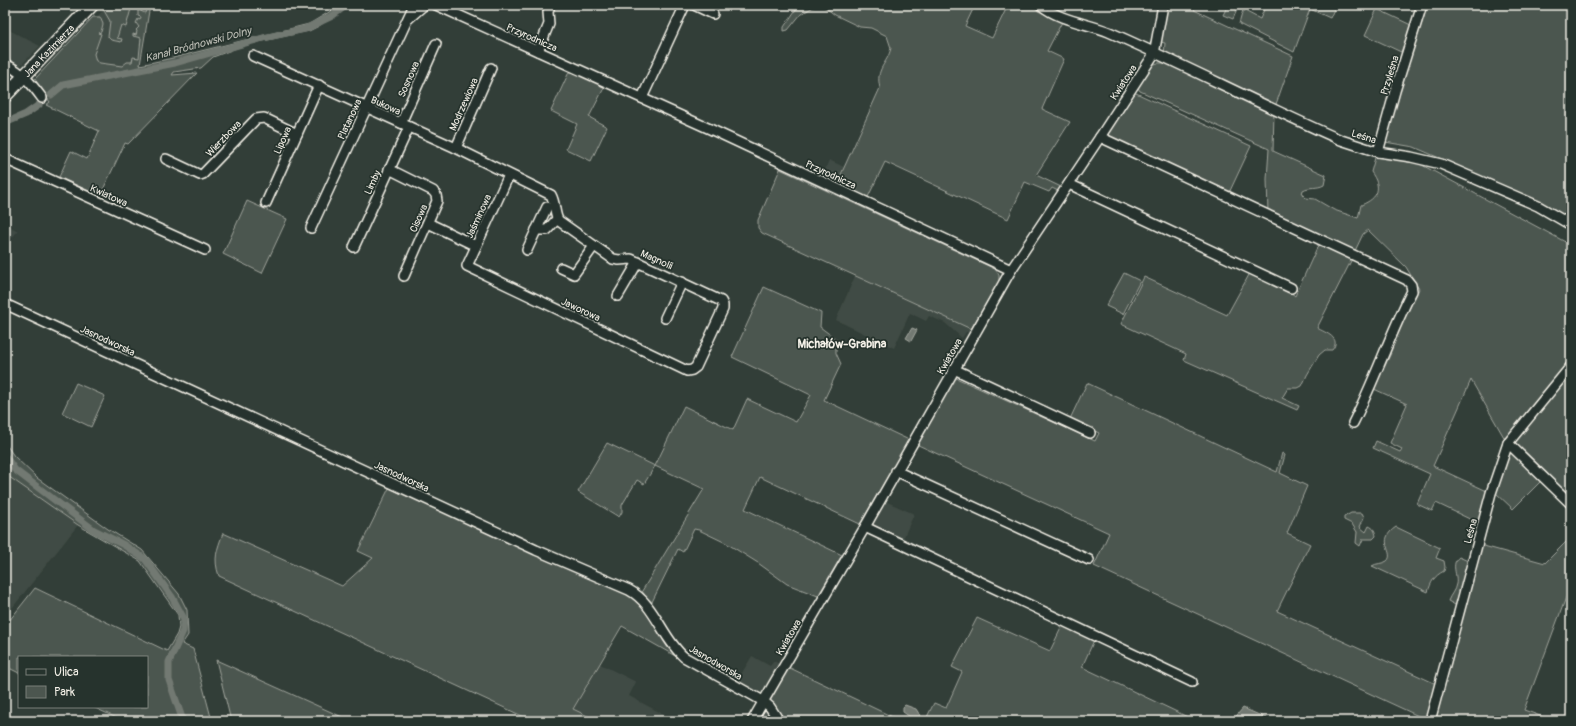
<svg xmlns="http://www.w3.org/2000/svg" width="1576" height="726" font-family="Pangolin,sans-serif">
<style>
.built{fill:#404b44}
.green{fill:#4c564f;stroke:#a0a49c}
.water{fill:#727972;stroke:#a6a9a1}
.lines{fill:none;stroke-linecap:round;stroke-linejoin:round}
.canal{stroke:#727972;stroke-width:7}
.minor-casing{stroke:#f4f1e8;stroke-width:12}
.major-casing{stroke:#f4f1e8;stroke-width:15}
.minor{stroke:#26332d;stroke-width:9}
.major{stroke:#26332d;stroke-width:12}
.labels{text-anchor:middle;stroke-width:3.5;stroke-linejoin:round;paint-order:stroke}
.street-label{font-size:10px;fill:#f4f1e8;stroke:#26332d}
.water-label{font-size:11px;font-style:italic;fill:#babbb3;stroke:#26332d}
.quarter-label{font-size:12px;font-weight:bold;fill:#f4f1e8;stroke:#26332d}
</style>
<rect width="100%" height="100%" fill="#323e38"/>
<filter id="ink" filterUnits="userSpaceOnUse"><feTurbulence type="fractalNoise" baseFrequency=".025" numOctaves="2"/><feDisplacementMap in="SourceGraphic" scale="8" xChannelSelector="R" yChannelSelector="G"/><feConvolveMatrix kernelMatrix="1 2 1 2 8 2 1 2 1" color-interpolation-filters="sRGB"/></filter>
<g filter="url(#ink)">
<!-- built -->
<g class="built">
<polygon points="104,5 150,5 139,65 84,76 93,17 98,16 105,8"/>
<polygon points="9,30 40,46 19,67 5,60 5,35"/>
<polygon points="829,160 844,167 838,181 823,175"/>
<polygon points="5,224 18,231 5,245"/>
<polygon points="855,276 971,329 970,332 966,332 962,338 945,323 929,316 926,321 910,313 894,348 836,320"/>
<polygon points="5,474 78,525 5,617"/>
<polygon points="885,501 914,514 902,541 871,526"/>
<polygon points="752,656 770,666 774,661 779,664 762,693 758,695 736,683"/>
<polygon points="600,664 636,682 629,696 676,721 598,721 573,709"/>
</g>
<!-- green -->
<g class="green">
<polygon points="104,5 132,5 126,27 121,25 117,38 122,39 121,42 111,40 108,37 110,21 103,9 105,7"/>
<polygon points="139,5 150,5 140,65 173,58 309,24 341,5 351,5 319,26 309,31 245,45 213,57 201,68 174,72 172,75 197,73 128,144 125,143 100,196 59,177 71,151 87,159 99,131 46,105 50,102 34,80 93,17 100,17 103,24 101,32 98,33 101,34 94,54 96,61 100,63 122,66 127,62 132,62 133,57 139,58 141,38 133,36 133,34 136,35 137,31 136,30 139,27 136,23 138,19 140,20 141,17 138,16 138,10 145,13 146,11 138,9"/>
<polygon points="799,5 817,5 801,14 788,30 784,31 784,27"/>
<path d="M822,5H975L965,26L992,38L1008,5H1034L1038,11L1062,22L1047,51L1064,59L1042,109L1070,122L1036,175L1061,187L1058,191L1052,188L1049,192L1025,182L1008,219L885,162L868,197L866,198L838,186V181L880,88C875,68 887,65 891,48L887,36L871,28L860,27L835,15Z"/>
<polygon points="1165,5 1198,5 1194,10 1293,56 1275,107 1164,55 1165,43 1160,42"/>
<polygon points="1228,5 1239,5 1233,19 1223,15"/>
<polygon points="1266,5 1336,5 1330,18 1310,9 1294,52 1239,24 1243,10 1260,19"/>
<polygon points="1428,5 1571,5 1571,222 1525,195 1414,147 1385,142 1397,93"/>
<polygon points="1377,9 1411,25 1401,52 1365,35"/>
<path d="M1158,63H1166L1274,112L1273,151L1326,175L1324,185C1317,189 1310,186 1303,190L1302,194L1306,198L1315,199L1334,210L1358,218L1361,205C1379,198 1382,187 1371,172L1376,154L1420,164L1571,245V360L1505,439L1471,380L1433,466L1487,491L1478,523L1436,503L1432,511L1417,504L1430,474L1373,448L1376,441L1400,452L1402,449L1390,443L1407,404L1374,389L1391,353L1388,351L1419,289L1406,267L1368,230L1363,234L1354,253L1268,213L1267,179L1269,149L1140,91L1138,88V84L1151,65Z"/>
<polygon points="569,72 575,72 605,86 589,117 607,127 591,161 566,149 577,124 551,111"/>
<polygon points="1136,93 1251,146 1228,195 1106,137 1134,94"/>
<polygon points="780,169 995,269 999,275 999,281 971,329 762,233 758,228 758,220"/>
<polygon points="247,201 287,219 262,273 223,254"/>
<path d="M1320,241L1353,257L1317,328C1326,333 1342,338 1332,350H1325L1319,355L1307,375L1302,386L1298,388H1288L1282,398L1299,406L1297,410L1184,360L1186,354L1121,324L1144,277L1227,315L1250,273L1289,291L1295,296Z"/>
<polygon points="1124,273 1140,281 1123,314 1106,306"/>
<polygon points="764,287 821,313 820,327 836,339 836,353 841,364 824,400 909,440 860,524 760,477 745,509 842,555 818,596 787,584 758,563 726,543 699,530 694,529 683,552 678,549 651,604 642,591 704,489 655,466 644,484 637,480 622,505 622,512 619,517 578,492 607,443 655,466 684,406 733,430 747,399 796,422 811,395 732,357"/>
<polygon points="1571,372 1571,497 1514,441"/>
<polygon points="954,377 1095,441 1099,433 1070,419 1087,383 1277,472 1282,453 1285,455 1280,473 1307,486 1287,533 1310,544 1277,611 1434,683 1436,685 1427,720 1094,566 1109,533 916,444"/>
<polygon points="76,383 105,396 91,427 62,413"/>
<polygon points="5,443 14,456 37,478 108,529 142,550 179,594 187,610 188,635 182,644 193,649 212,721 123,721 93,707 147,707 147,657 19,657 19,673 5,666 5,626 35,588 167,651 177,634 179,627 178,615 140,561 78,525 5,474"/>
<polygon points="1511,449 1542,480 1513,509 1495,492"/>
<path d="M389,488L440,511L638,597L677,657L622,626L573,709L598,721H533L219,576C213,558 217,550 223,533L342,586L373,558L358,551Z"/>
<path d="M1351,513H1362L1364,517L1360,527L1366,532L1369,526C1374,528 1375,531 1376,536L1373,539H1363L1360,546L1356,543L1357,532L1352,524L1344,520V517Z"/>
<path d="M1396,527L1440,548L1436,558L1444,561L1445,567L1444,571C1434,576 1431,582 1428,592L1372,566C1376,563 1383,564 1387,561C1396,553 1375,541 1396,527Z"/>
<polygon points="1571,537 1571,593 1568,592 1524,710 1554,721 1433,721 1480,545 1545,563"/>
<path d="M1459,557L1468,561L1457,606L1448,601C1450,595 1455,591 1456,584C1458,575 1450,564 1459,557Z"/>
<polygon points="977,618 1050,651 1063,624 1095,638 1082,667 1196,721 925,721 934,703 946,708 962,672 952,667"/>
<polygon points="216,660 351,721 231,721"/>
<polygon points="788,667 901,721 783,721 770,699"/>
<polygon points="767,710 776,721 758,721 764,711"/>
</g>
<!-- water -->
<g class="water">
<polygon points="912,328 917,330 911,341 906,338"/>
<polygon points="905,705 916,709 921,717 921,720 916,721 903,712 903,707"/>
<polygon points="1243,708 1273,721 1232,721"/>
</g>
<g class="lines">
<!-- canal -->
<g class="canal">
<polyline points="51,95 63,85 175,63 263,38 305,29 332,16 347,5"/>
<polyline points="5,123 26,114 39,105"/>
<polyline points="5,456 15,470 94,530 124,545 145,559 172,597 184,619 183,631 169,662 169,680 183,721"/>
</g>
<defs>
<g id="minor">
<polyline points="436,5 710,129 1011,270"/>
<polyline points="694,5 713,14"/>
<path d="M1041,5C1060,21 1087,23 1109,32C1187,66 1263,106 1341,140L1378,152L1411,157L1441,164L1538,206L1571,225"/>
<polyline points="408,19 424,5"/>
<polyline points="538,51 549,24 548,12 550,5"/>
<path d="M253,56L456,148L551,195C556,204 554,215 559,221L613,259L619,260L631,259L721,301L723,305V309L696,367L692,370L687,371L467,266L509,175"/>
<path d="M5,64C22,72 31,83 42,98"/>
<polyline points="642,98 685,5"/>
<polyline points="401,123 436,44"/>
<path d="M1100,137L1407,280L1411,285L1412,291C1390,334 1375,380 1353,423"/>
<polyline points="456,148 491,68"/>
<polyline points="1378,152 1395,91 1422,5"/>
<polyline points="5,159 205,250"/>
<polyline points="166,159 200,175 203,174 256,119 264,118 297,134"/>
<polyline points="389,169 433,191 436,195 437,201 404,276"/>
<polyline points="1069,184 1291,288"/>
<polyline points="266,203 319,85"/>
<polyline points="428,223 476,246"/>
<polyline points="311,228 414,5"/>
<polyline points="536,230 547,230 557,219"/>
<polyline points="354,247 409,127"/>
<polyline points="527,250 547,207"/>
<polyline points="561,268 574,274 594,246"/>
<polyline points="618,296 638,262"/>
<path d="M5,304L536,550L629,590C655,604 662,638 684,657L763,701L770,707L779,721"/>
<polyline points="665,318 682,282"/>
<polyline points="954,369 1090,433"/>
<polyline points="1508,443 1571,504"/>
<polyline points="896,471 1089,560"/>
<polyline points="865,527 1192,682"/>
<polyline points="752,721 865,527 1011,270 1100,137 1154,54 1163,5"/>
<polyline points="1430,721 1491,493 1508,443 1571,366"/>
</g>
<g id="major">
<path id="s1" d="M5,96L92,5"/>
</g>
</defs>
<!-- minor casing -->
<use href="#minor" class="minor-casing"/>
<!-- major casing -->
<use href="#major" class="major-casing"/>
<!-- minor -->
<use href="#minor" class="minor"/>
<!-- major -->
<use href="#major" class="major"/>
</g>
</g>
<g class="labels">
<!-- street labels -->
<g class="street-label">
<text transform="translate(532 37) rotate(24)" y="4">Przyrodnicza</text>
<text dy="4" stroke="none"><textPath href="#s1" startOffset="63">Jana Kazimierza</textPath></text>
<text transform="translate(1389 75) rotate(-73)" y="4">Przyleśna</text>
<text transform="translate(408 79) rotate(-66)" y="4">Sosnowa</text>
<text transform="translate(1123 82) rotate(-57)" y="4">Kwiatowa</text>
<text transform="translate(463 104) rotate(-66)" y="4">Modrzewiowa</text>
<text transform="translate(386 105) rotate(24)" y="4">Bukowa</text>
<text transform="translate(349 119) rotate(-65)" y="4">Platanowa</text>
<text transform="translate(1364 136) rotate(17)" y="4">Leśna</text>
<text transform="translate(223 138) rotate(-46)" y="4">Wierzbowa</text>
<text transform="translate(282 140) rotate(-66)" y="4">Lipowa</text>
<text transform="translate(831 174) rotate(25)" y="4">Przyrodnicza</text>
<text transform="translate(372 182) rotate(-65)" y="4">Limby</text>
<text transform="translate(109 195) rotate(24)" y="4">Kwiatowa</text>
<text transform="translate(478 216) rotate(-65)" y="4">Jaśminowa</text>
<text transform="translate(418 218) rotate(-66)" y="4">Cisowa</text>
<text transform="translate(657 259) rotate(24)" y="4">Magnolii</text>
<text transform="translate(581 309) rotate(25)" y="4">Jaworowa</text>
<text transform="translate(108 340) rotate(25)" y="4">Jasnodworska</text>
<text transform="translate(949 356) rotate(-60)" y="4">Kwiatowa</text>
<text transform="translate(402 476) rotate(25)" y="4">Jasnodworska</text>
<text transform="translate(1470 531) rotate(-75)" y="4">Leśna</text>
<text transform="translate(788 637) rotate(-60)" y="4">Kwiatowa</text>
<text transform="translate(716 662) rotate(30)" y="4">Jasnodworska</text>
</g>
<!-- water labels -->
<g class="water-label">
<text transform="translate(198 44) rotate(-15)" y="4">Kanał Bródnowski Dolny</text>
</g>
<!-- quarter labels -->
<g class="quarter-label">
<text x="842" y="348">Michałów-Grabina</text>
</g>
</g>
<!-- margin -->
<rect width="1576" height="726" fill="none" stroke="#26332d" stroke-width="20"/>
<rect x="10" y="10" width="1556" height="706" fill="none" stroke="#f4f1e8" stroke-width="1.5" filter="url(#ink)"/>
<!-- legend -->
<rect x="18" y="656" width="130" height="52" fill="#26332d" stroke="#787f78"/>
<rect x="26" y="669" width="20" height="6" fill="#26332d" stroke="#787f78"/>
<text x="54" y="676" font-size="12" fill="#f4f1e8">Ulica</text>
<rect x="26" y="686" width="20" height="12" fill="#4c564f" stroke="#787f78"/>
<text x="54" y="696" font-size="12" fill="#f4f1e8">Park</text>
</svg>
